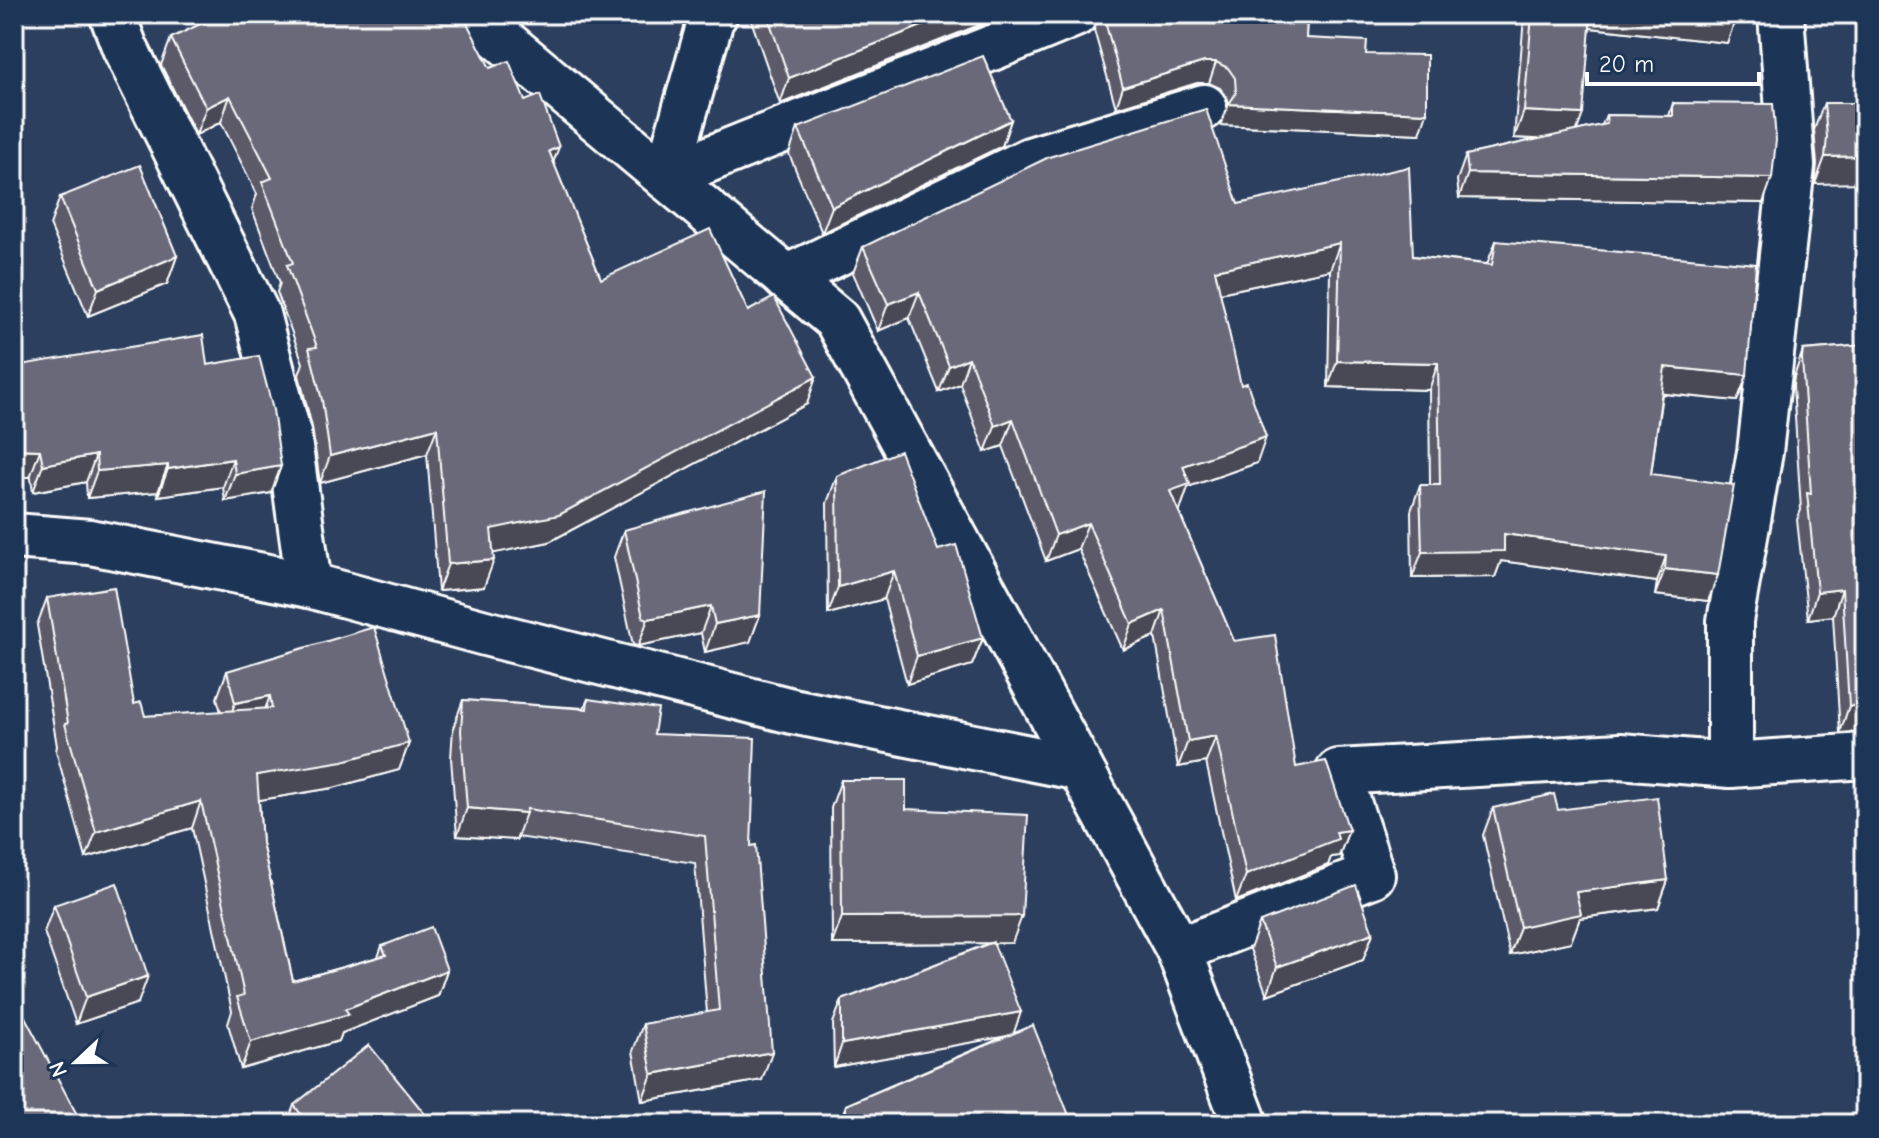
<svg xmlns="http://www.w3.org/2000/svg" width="1879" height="1138" font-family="'Comic Neue',sans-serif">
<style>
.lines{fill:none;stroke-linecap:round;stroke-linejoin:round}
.minor-casing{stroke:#fff;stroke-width:50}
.minor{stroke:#1d3557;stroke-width:44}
.wall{fill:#5b5a69;stroke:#fff;stroke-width:2}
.shaded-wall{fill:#4a4a55;stroke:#fff;stroke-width:2}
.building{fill:#6a697a;stroke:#fff;stroke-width:2}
</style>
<rect width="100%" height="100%" fill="#2c3f5e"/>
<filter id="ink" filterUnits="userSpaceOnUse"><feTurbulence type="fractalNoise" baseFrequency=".0125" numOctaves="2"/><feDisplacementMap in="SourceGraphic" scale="16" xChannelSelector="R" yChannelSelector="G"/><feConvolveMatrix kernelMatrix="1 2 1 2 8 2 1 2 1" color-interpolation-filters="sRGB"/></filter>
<g filter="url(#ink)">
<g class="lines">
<defs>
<g id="minor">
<polyline points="112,14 125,48 257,314 288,433 309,585"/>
<polyline points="476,14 482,23 837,320 1179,950 1245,1124"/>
<path d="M666,177C802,120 940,71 1075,14"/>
<polyline points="666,177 712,16 715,14"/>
<polyline points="786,278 1030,160 1204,107"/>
<polyline points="14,536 90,542 309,585 485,633 792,711 1080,768"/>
<polyline points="1730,765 1730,621 1760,452 1792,166 1781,14"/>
<polyline points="1179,950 1372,875 1338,772 1620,756 1730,765 1865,756"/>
</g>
</defs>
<!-- minor casing -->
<use href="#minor" class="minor-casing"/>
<!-- minor -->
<use href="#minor" class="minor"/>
</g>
<!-- wall -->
<g class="wall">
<polygon points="749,14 1007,14 780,104"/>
<polygon points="1099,14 1307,14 1306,38 1366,54 1420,134 1221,125 1228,107 1228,99 1220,88 1209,83 1197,83 1116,108 1094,30"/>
<polygon points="1492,14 1737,14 1727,43 1590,28 1576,131 1602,125 1606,115 1669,116 1673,103 1763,203 1459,198 1457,180 1466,155 1537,139 1514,138 1524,17 1492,15"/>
<polygon points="454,19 490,68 525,101 553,162 601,279 748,311 807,404 549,542 493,553 484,587 438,591 427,454 320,483 312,427 299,375 303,363 277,292 280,283 252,209 257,194 221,122 196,135 161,65 171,38"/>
<polygon points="1824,103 1865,103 1815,184 1817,164 1814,130"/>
<polygon points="1011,120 1002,146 822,233 789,154 798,128"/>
<polygon points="60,197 177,256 167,284 88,316 50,225"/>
<polygon points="1238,204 1413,256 1487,264 1496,241 1747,375 1737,401 1662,394 1651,474 1718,575 1708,601 1655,595 1657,582 1501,561 1495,577 1412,578 1411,511 1420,485 1430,485 1429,390 1328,387 1330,270 1220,293 1257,463 1188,487 1180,510 1178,510 1234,641 1296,767 1349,830 1339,856 1331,857 1328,865 1236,901 1206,762 1178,767 1155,636 1123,650 1078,549 1046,561 1003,446 985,452 960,384 939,392 909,318 878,331 853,273 863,247"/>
<polygon points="1865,345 1865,731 1840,733 1833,616 1808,619 1797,520 1801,510 1793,386 1794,377 1803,350"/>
<polygon points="207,365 281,466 271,493 225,501 223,487 158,496 158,492 87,498 86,482 33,492 14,366"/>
<polygon points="837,476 938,550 983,638 972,665 907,684 884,599 828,614 827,503"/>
<polygon points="624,530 760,615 750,642 705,652 701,633 638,646 633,645 614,557"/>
<polygon points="47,598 145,716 221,712 217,698 227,671 409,743 399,770 333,788 259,800 262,843 293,981 378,957 382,946 447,970 438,996 342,1033 339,1041 241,1069 228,1024 232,1011 192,828 86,858 56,751 57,746 37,625"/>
<polygon points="588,699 654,734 751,846 762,1080 642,1101 633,1051 643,1024 707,1013 695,863 518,837 516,840 457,836 451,758 453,728 463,700 584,708"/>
<polygon points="841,780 906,809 1012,943 994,943 1013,1033 1072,1124 839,1124 846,1105 1008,1035 834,1067 833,1023 842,1000 990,943 832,944 831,808"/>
<polygon points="1493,808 1558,810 1668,880 1658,908 1580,918 1571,942 1510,955 1483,835"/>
<polygon points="54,905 138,1003 76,1024 44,932"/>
<polygon points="1260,922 1373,933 1363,960 1267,995 1250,949"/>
<polygon points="294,1105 433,1124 287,1124"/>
</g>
<!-- shaded-wall -->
<g class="shaded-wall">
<polygon points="952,14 1007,14 780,104 789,78"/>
<polygon points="1492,14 1525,14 1524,17 1492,15"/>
<polygon points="1587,14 1728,14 1737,15 1727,43 1582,27"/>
<polygon points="1204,62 1216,62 1209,83 1197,83 1116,108 1123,87"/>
<polygon points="230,96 221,122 196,135 206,108"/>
<polygon points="1229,104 1427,113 1420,134 1221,125"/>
<polygon points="1524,111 1583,114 1573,141 1514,138"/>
<polygon points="1011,120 1002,146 822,233 832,207"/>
<polygon points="559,147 549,174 549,151"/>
<polygon points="1865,156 1865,183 1815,184 1825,157"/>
<polygon points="1468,173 1772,178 1763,203 1459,198"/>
<polygon points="1340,243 1330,270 1205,296 1215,270"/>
<polygon points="177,256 167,284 88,316 98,289"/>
<polygon points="919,292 909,318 878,331 888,304"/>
<polygon points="969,358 960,384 939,392 949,366"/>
<polygon points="1337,361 1438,363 1429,390 1328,387"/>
<polygon points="1665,367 1747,375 1737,401 1656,393"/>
<polygon points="816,377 807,404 549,542 481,556 491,529"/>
<polygon points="1013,419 1003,446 985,452 995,426"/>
<polygon points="437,428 427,454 320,483 330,456"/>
<polygon points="1266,437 1257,463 1188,487 1180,510 1161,517 1170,491 1183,466"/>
<polygon points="14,449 40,450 30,477 14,477"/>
<polygon points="96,455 86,482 33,492 43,465"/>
<polygon points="233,459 223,487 158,496 168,469"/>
<polygon points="168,465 158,492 87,498 97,471"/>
<polygon points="281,466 271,493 225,501 235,474"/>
<polygon points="1088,523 1078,549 1046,561 1056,535"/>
<polygon points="1504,534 1666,556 1657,582 1501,561 1495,577 1412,578 1422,552"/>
<polygon points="494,560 484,587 438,591 448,564"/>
<polygon points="1665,569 1718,575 1708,601 1655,595"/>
<polygon points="894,571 884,599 828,614 838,587"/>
<polygon points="1842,589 1833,616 1808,619 1817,592"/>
<polygon points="711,606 701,633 638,646 648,619"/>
<polygon points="1164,610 1155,636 1123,650 1132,624"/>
<polygon points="760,615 750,642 705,652 715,624"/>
<polygon points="983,638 972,665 907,684 917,656"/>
<polygon points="270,696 260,723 225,730 235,703"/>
<polygon points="1865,705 1864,731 1840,733 1849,706"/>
<polygon points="1216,736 1206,762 1178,767 1188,741"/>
<polygon points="409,743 399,770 333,788 248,802 257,775"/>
<polygon points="201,801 192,828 86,858 96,832"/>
<polygon points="467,808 526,813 516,840 457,836"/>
<polygon points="1349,830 1339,856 1331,857 1328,865 1236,901 1246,875 1336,832"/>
<polygon points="1668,880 1658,908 1580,918 1571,942 1510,955 1520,927 1576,892"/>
<polygon points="1022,916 1012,943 832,944 842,917"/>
<polygon points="1373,933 1363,960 1267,995 1277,967"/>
<polygon points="447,970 438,996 342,1033 339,1041 241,1069 251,1042 345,1009"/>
<polygon points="148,976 138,1003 76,1024 86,997"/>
<polygon points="1021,1012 1013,1035 834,1067 842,1044"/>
<polygon points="772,1052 762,1080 642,1101 652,1074"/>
</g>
<!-- building -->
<g class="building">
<polygon points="221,14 451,14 454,19 463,15 490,68 509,61 525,101 540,95 559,147 549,151 601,279 710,229 748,311 774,297 816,377 559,515 491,529 494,560 448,564 437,428 330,456 322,400 309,348 317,347 287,265 293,263 262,182 272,178 230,96 206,108 171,38"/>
<polygon points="767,14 952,14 789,78"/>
<polygon points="1103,14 1307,14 1306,38 1367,41 1366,54 1427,55 1427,113 1229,104 1236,93 1235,78 1228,68 1216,62 1204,62 1123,87"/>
<polygon points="1532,14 1591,14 1583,114 1524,111"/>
<polygon points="983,56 1011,120 832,207 798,128"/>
<polygon points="1673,103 1773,104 1776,140 1772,178 1468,173 1466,155 1607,124 1606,115 1673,116"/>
<polygon points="1824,103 1865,103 1865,156 1825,157 1827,137"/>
<polygon points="1206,109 1238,204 1409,167 1413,256 1492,265 1496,241 1756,264 1747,375 1665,367 1651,474 1734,485 1718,575 1665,569 1666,556 1504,534 1504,551 1422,552 1420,485 1440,485 1438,363 1337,361 1340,243 1215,270 1241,385 1247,383 1266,437 1183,466 1190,484 1170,491 1234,641 1275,635 1296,767 1326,761 1349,830 1336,832 1338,839 1246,875 1216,736 1188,741 1164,610 1132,624 1088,523 1056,535 1013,419 995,426 969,358 949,366 919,292 888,304 863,247 1049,157"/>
<polygon points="140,165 177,256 98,289 60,197"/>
<polygon points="203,335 207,365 259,356 273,410 281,466 235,474 233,459 168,469 168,465 97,471 96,455 43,465 40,450 14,449 14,366"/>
<polygon points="1865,345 1865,705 1849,706 1842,589 1817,592 1807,493 1811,494 1802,359 1803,350"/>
<polygon points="900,451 938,550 956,545 957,548 983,638 917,656 894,571 838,587 837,476"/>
<polygon points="766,491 760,615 715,624 711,606 648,619 643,617 624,530"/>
<polygon points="114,587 134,704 141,702 145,716 272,708 270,696 235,703 227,671 374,627 409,743 343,761 257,775 262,843 293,981 386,955 382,946 431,927 447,970 345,1009 349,1014 251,1042 237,997 244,995 201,801 96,832 65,724 68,723 47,598"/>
<polygon points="588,699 658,709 654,734 755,738 751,846 756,845 772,1052 652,1074 643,1024 719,1010 705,836 527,809 526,813 467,808 461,731 463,700 587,709"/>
<polygon points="841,780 906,780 906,809 1028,815 1022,916 842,917"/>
<polygon points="1554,794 1558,810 1657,797 1668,880 1576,892 1581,914 1520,927 1493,808"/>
<polygon points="117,883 148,976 86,997 54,905"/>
<polygon points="1356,885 1373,933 1277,967 1260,922"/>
<polygon points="993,942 1021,1012 842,1044 842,1000"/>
<polygon points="16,1000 82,1124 14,1124 14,1001"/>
<polygon points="1033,1025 1072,1123 1069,1124 846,1124 846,1105"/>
<polygon points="369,1045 433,1124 298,1124 306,1121 294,1105"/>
</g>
</g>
<!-- margin -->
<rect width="1879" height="1138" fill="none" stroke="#1d3557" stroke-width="48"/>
<rect x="24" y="24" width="1831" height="1090" fill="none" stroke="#fff" stroke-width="3" filter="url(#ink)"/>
<!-- north arrow -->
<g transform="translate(76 1062) rotate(248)" stroke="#1d3557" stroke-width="6" paint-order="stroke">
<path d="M0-6L14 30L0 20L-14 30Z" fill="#ffffff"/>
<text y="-12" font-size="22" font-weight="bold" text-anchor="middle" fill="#ffffff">N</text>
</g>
<!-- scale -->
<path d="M1587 72v12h172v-12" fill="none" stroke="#ffffff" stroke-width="4"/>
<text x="1599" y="72" font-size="24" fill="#ffffff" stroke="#1d3557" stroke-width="6" paint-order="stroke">20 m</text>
</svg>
